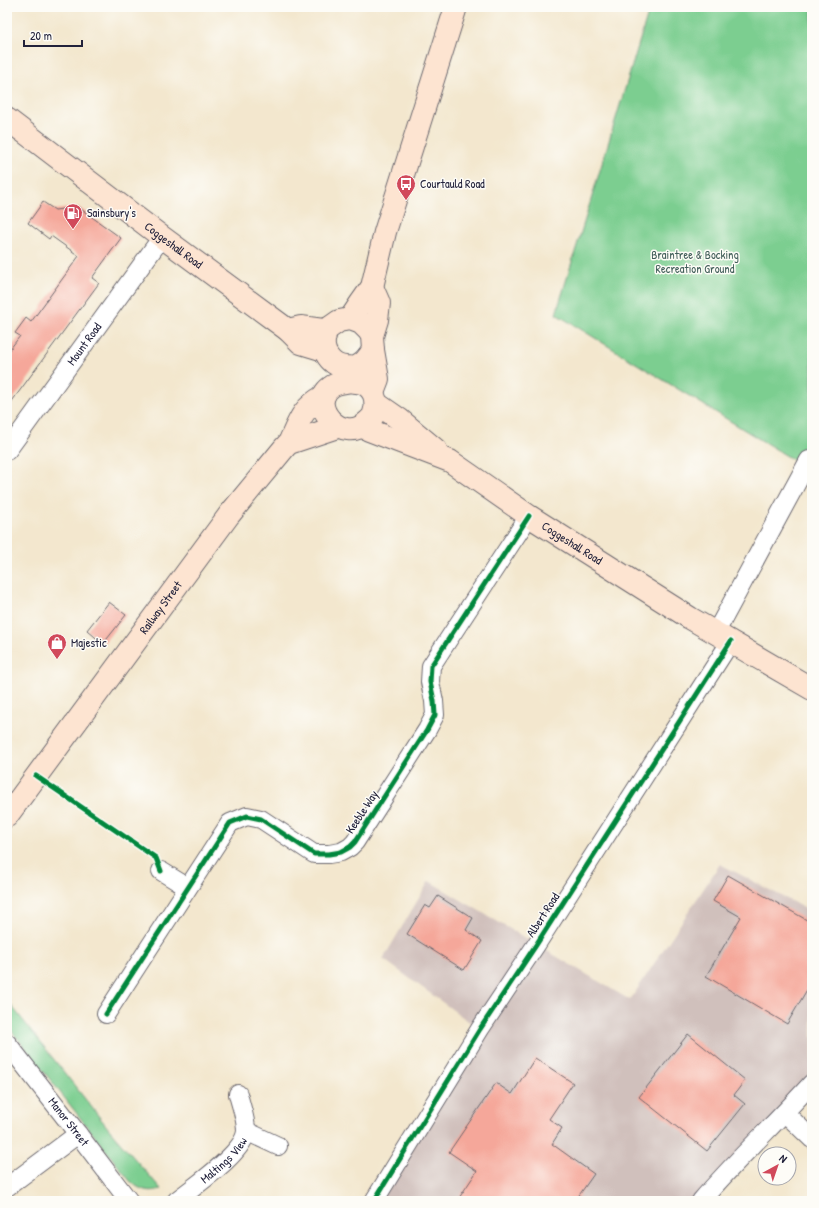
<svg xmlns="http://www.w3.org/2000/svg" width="819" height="1208" font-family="'Patrick Hand',sans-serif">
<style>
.industrial{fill:#d0c0bc}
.green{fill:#7bce90;stroke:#4e7866}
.building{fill:#f5a79a}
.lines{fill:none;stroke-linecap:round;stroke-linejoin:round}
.street-casing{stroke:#6b676e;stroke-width:20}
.secondary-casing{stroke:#6b676e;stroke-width:24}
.street{stroke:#fff;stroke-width:18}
.secondary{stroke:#fde4d1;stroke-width:22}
.cycleway-casing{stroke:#fdfcf7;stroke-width:8}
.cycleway{stroke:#00873e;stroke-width:5}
.labels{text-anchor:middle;stroke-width:3;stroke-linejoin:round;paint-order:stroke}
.poi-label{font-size:12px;fill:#22223b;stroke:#fdfcf7;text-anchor:start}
.street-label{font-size:12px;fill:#22223b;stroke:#fdfcf7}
.park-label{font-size:12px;fill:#415e59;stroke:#fdfcf7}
</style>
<rect width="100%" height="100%" fill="#fdfcf7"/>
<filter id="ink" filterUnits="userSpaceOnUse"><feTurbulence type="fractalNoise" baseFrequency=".025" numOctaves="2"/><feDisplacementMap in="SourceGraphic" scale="8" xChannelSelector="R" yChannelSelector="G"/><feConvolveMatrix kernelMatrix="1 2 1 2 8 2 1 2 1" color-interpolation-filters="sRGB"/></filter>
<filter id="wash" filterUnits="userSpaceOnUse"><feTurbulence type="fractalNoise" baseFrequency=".012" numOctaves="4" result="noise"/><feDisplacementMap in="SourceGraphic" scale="16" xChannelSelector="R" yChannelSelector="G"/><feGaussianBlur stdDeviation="0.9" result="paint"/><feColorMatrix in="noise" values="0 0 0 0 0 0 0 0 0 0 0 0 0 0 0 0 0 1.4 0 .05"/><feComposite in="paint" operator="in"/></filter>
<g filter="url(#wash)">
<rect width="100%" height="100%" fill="#f3e7ce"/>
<!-- industrial -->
<polygon class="industrial" points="720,864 812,912 812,1085 713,1201 367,1201 479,1029 383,959 429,881 630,1000"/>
<!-- green -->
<g class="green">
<polygon points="650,7 812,7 812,459 795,461 556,314"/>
<path d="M7,1000L108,1128L161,1189C148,1193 140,1190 130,1181L7,1025Z"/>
</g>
<g id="blocks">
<!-- building -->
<g class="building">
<polygon points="43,202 55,210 78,207 121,238 92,278 99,283 7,408 7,353 20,336 15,333 26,318 31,322 79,256 51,236 49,239 28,223"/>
<polygon points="109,602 126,615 103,644 87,630"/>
<polygon points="728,875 812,923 812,981 787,1024 706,976 741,917 713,901"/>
<polygon points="438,896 473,918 466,930 482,941 464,970 407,934 425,905 430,908"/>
<polygon points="688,1034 745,1080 734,1095 745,1104 707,1151 639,1097"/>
<polygon points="535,1058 573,1083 549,1119 562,1128 552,1144 594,1174 575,1201 457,1201 477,1171 449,1152 496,1083 512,1094"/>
</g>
</g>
</g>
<g filter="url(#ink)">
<use href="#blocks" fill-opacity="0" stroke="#6b676e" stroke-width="1"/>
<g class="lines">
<defs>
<g id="street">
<path id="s1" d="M7,451L162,237"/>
<polyline points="716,632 809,460"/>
<polyline points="161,871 187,887"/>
<polyline points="106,1014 230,823 247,816 261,819 314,854 329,854 341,852 350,847 355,842 427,730 435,715 434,701 430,682 431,666 529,516"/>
<path id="s2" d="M7,1043L78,1134L129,1201"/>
<polyline points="785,1113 812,1139"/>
<polyline points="246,1131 278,1146"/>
<polyline points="7,1187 78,1134"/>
<path id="s3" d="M176,1201C193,1187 246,1152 246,1130C246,1119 241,1106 238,1094"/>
<polyline points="374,1201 480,1029 536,945 731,641"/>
<path d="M701,1201C736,1160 776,1123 812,1083"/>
</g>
<g id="secondary">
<path id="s4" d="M7,119L162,237L288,330L301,343L324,350"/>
<polyline points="350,319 360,304 372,287 385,232 456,7"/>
<polyline points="288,330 301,327 323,330 329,328 339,321 350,319 361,323 369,331 372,336 373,350 378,379 373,392"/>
<path d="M325,336C320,351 331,366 346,367C349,367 353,368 356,367C364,364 369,357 373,350"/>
<polyline points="372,336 377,320 379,303 372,287"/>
<path d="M349,381C353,382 360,382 364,384C376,390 378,405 373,416C372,418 369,420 367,422C343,446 306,405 331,387C336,383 343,383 349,381Z"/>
<polyline points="376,403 399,419 436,450"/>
<path id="s5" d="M363,426L369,430L450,461L529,516L690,618L812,689"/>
<path d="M289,443C299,421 302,408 324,396"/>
<path id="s6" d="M7,816L229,515L285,447L289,443L337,427"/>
</g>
</defs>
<!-- street casing -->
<use href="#street" class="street-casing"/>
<!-- secondary casing -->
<use href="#secondary" class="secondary-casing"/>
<!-- street -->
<use href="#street" class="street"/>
<!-- secondary -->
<use href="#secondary" class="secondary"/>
<defs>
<g id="cycleway">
<polyline points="36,776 156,858 161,871"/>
<polyline points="106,1014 230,823 247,816 261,819 314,854 329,854 341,852 350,847 355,842 427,730 435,715 434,701 430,682 431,666 529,516"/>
<polyline points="374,1201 480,1029 536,945 731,641"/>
</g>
</defs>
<!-- cycleway casing -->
<use href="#cycleway" class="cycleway-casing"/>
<!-- cycleway -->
<use href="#cycleway" class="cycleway"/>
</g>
</g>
<!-- icons -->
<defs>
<symbol id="bus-pin" viewBox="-11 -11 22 30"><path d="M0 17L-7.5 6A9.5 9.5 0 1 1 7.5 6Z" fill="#d1495b" stroke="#fdfcf7"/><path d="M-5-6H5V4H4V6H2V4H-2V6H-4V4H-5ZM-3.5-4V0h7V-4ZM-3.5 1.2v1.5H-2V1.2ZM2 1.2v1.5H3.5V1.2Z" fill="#fff"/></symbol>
<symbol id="fuel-pin" viewBox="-11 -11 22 30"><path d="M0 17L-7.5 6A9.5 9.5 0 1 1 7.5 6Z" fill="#d1495b" stroke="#fdfcf7"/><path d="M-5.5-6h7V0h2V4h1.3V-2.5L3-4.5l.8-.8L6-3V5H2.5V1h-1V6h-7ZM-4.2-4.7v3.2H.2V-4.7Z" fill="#fff"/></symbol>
<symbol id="shop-pin" viewBox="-11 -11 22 30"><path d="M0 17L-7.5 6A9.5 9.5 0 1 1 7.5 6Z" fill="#d1495b" stroke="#fdfcf7"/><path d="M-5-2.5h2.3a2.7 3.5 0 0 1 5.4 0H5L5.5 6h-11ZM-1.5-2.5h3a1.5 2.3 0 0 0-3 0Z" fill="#fff"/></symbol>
</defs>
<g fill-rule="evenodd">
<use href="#bus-pin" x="395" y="173" width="22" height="30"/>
<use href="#fuel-pin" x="62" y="202" width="22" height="30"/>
<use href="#shop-pin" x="46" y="632" width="22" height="30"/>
</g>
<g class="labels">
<!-- poi labels -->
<g class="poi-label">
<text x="420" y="188">Courtauld Road</text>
<text x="87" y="217">Sainsbury's</text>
<text x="71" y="647">Majestic</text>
</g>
<!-- street labels -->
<g class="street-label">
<text dy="4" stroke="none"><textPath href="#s4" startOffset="209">Coggeshall Road</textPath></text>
<text dy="4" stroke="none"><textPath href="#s1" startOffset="132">Mount Road</textPath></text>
<text dy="4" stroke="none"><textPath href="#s5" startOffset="241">Coggeshall Road</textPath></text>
<text dy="4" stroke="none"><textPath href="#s6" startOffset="259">Railway Street</textPath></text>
<text transform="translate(362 812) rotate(-57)" y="4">Keeble Way</text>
<text transform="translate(543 915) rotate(-57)" y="4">Albert Road</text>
<text dy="4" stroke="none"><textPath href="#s2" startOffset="100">Manor Street</textPath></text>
<text dy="4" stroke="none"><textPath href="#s3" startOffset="63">Maltings View</textPath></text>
</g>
<!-- park labels -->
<g class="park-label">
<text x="695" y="259">Braintree &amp; Bocking<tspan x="695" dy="14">Recreation Ground</tspan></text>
</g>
</g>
<!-- margin -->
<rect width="819" height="1208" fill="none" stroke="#fdfcf7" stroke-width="24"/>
<!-- north arrow -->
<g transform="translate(777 1166) rotate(40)"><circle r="19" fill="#fdfcf7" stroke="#a5a5ac"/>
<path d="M0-3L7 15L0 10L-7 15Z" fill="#d1495b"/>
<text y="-6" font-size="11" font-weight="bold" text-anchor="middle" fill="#22223b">N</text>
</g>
<!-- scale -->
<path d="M24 40v6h58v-6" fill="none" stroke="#22223b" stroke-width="2"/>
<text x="30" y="40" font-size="12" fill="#22223b" stroke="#fdfcf7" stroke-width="3" paint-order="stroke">20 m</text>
</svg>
